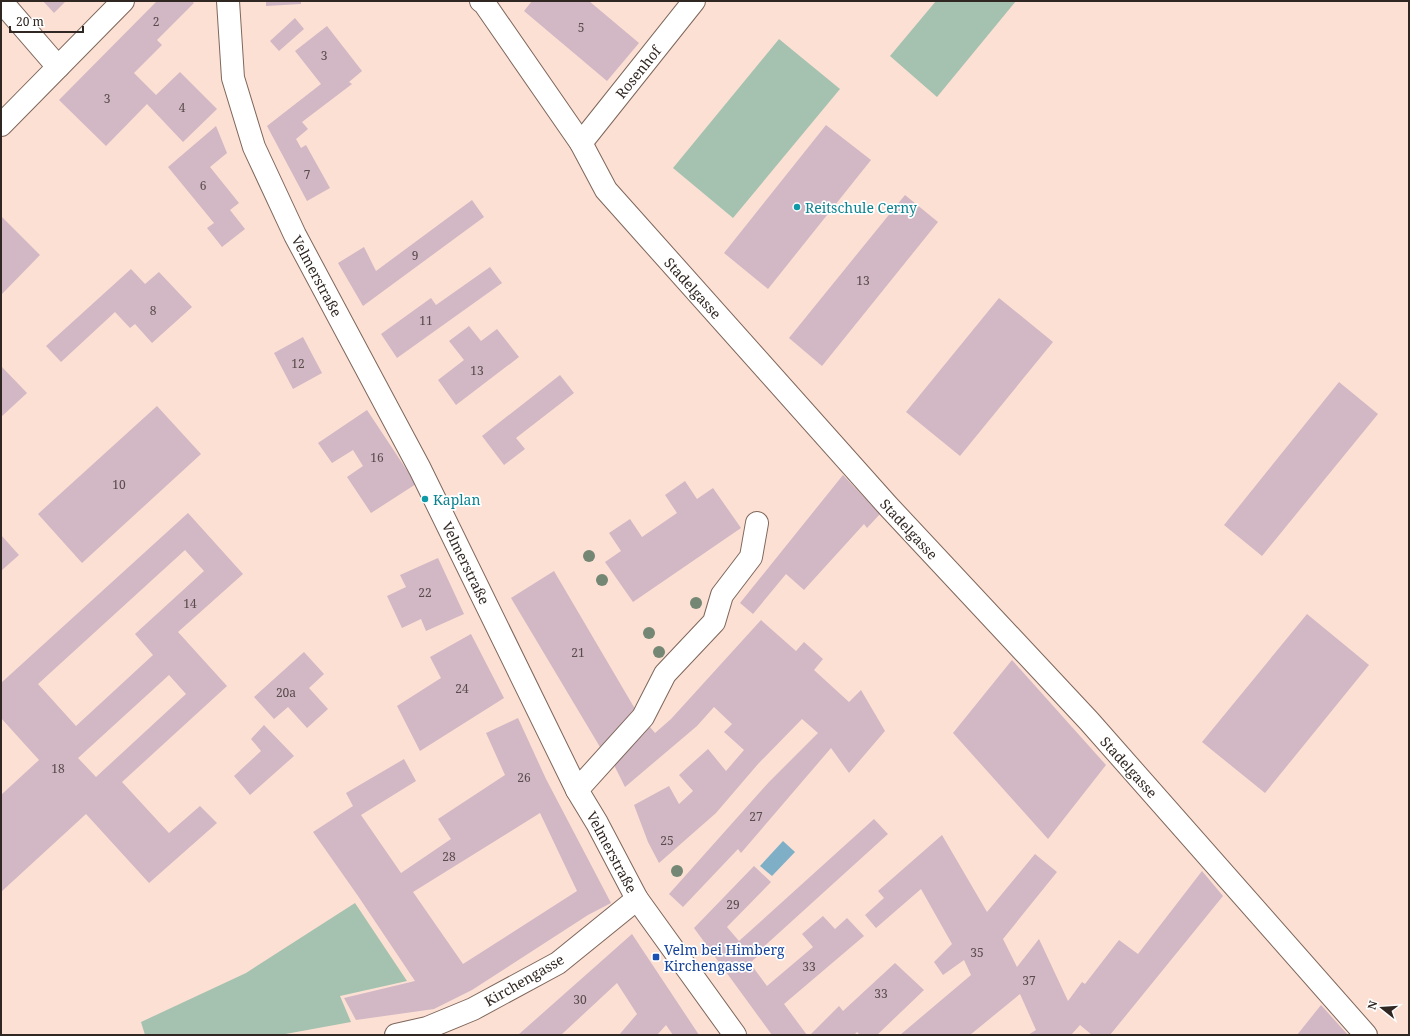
<svg xmlns="http://www.w3.org/2000/svg" width="1410" height="1036" font-family="'Noto Serif',serif">
<style>
.green{fill:#a4c2af}
.water{fill:#7eafc6}
.building{fill:#d2b7c5;fill-rule:evenodd}
.lines{fill:none;stroke-linecap:round;stroke-linejoin:round}
.minor-casing{stroke:#7e665b;stroke-width:24}
.minor{stroke:#fff;stroke-width:22}
.tree{fill:#738774}
.culture-dot{fill:#0f9aa8;stroke:#fff;stroke-width:1.5}
.transit-dot{fill:#1a4fb4;stroke:#fff;stroke-width:1.5}
.labels{text-anchor:middle;dominant-baseline:central;stroke-width:3.5;stroke-linejoin:round;paint-order:stroke}
.number-label{font-size:12px;fill:#594b4b}
.street-label{font-size:14px;fill:#312722;stroke:#fff}
.culture-label{font-size:14px;fill:#0d838f;stroke:#fff;text-anchor:start}
.transit-label{font-size:14px;fill:#164399;stroke:#fff;text-anchor:start}
</style>
<rect width="100%" height="100%" fill="#fce0d4"/>
<!-- green -->
<g class="green">
<path d="M936,1h80l-79,96 -47,-41z"/>
<path d="M779,39l61,50 -107,129 -60,-50z"/>
<path d="M355,903l52,78 -67,15 11,26 -71,13h-135l-4,-13 105,-49z"/>
</g>
<!-- water -->
<path class="water" d="M783,841l12,11 -23,24 -12,-10z"/>
<!-- building -->
<g class="building">
<path d="M43,1h23l-12,12z"/>
<path d="M157,1h35l2,2 -37,37 5,5 -28,28 22,22 24,-23 37,37 -34,33 -36,-38 -41,42 -47,-46z"/>
<path d="M266,1h35v3l-35,2z"/>
<path d="M532,1h57l50,42 -32,38 -83,-70z"/>
<path d="M295,18l9,11 -25,22 -9,-10z"/>
<path d="M327,26l35,45 -13,11 3,2 -50,38 6,7 -12,10 5,9 5,-3 24,43 -23,13 -40,-75 54,-42 -26,-33z"/>
<path d="M826,125l45,35 -103,129 -44,-36z"/>
<path d="M216,126l11,27 -17,14 29,36 -9,7 15,19 -23,18 -15,-19 7,-5 -46,-56z"/>
<path d="M905,195l33,27 -116,144 -33,-28z"/>
<path d="M472,200l12,17 -121,89 -25,-43 26,-16 12,24z"/>
<path d="M1,216l39,39 -39,40z"/>
<path d="M490,267l12,16 -105,75 -16,-24 50,-36 5,7z"/>
<path d="M131,269l14,15 14,-12 33,35 -40,36 -17,-19 -5,4 -15,-16 -54,50 -15,-16z"/>
<path d="M999,298l54,44 -93,114 -54,-44z"/>
<path d="M469,326l12,15 16,-12 22,28 -63,48 -18,-25 26,-20 -15,-19z"/>
<path d="M303,337l19,36 -29,16 -19,-36z"/>
<path d="M1,366l26,27 -26,24z"/>
<path d="M560,375l14,18 -58,45 9,11 -21,16 -22,-29z"/>
<path d="M1339,382l39,32 -116,142 -38,-31z"/>
<path d="M157,406l44,48 -119,109 -44,-49z"/>
<path d="M367,410l49,74 -45,29 -24,-36 16,-11 -10,-16 -21,13 -14,-20z"/>
<path d="M843,475l37,39 -13,14 -3,-4 -60,66 -18,-16 -33,40 -13,-11z"/>
<path d="M685,481l12,18 16,-11 28,40 -108,74 -28,-40 16,-11 -12,-18 21,-14 12,18 35,-24 -12,-18z"/>
<path d="M188,513l55,61 -65,58 49,54 -105,96 47,51 31,-27 17,17 -68,60 -63,-69 -85,78v-97l38,-35 -38,-42v-35zM185,550l19,21 -69,63 18,21 -77,71 -38,-42zM169,675l17,19 -90,83 -18,-19z"/>
<path d="M1,535l18,20 -18,16z"/>
<path d="M438,558l26,56 -38,17 -5,-12 -19,9 -15,-32 19,-9 -6,-12z"/>
<path d="M554,571l84,143 -38,33 -89,-149z"/>
<path d="M1307,614l62,51 -104,128 -63,-51z"/>
<path d="M761,620l35,31 8,-9 19,17 -9,11 35,32 12,-12 24,41 -36,42 -18,-25 -90,105 -3,-4 -55,58 -14,-13 100,-112 49,-49 -16,-14 -44,45 -42,49 -57,50 -11,-21 -14,-37 35,-19 10,18 14,-13 -14,-16 29,-26 18,22 18,-21 -20,-18 8,-8 -18,-17 -17,19 -72,61 -13,-26 38,-34 5,6 16,-14z"/>
<path d="M471,634l33,64 -84,53 -23,-45 44,-28 -11,-21z"/>
<path d="M304,652l20,22 -15,14 19,21 -21,19 -19,-21 -14,12 -20,-22z"/>
<path d="M1012,660l94,105 -58,74 -95,-106z"/>
<path d="M518,718l28,61 65,124 -23,12 -116,75 -38,19 -78,11 -12,-22 71,-17 -57,-85 -45,-64 40,-26 -7,-13 58,-34 12,22 -55,34 40,58 50,-34 -13,-20 67,-44 -19,-42zM540,813l37,78 -114,73 -50,-72z"/>
<path d="M264,725l30,31 -44,39 -16,-19 27,-25 -10,-12z"/>
<path d="M874,819l14,15 -128,116 1,3 -11,10 17,23 46,-39 -11,-13 21,-18 12,13 12,-11 17,18 -80,68 23,31h-35l-78,-107 60,-62 17,16 -44,45 12,14z"/>
<path d="M942,835l45,77 48,-58 22,18 -54,67 14,28 22,-28 29,62 14,-19 3,2 34,-44 19,14 64,-83 21,25 -113,139h-18l-12,-10 -9,10h-43l8,-5 -16,-36 -50,41h-70l71,-60 -7,-15 -21,15 -9,-13 18,-18 -31,-55 -45,39 -11,-13 19,-17 -6,-7z"/>
<path d="M632,934l67,101h-26l-7,-10 -9,10h-38l18,-21 -20,-31 -56,52h-43z"/>
<path d="M895,963l29,27 -47,45h-17l-3,-3 -3,3h-44l29,-29 4,5z"/>
<path d="M1321,1005l27,30h-51z"/>
</g>
<g class="lines">
<defs>
<g id="minor">
<path d="M1,1l57,66"/>
<path d="M228,1l5,77 21,69 41,88 125,234 157,321 20,33 40,76 98,136"/>
<path d="M481,1l3,2 97,140 25,47 282,316 201,215 277,314"/>
<path d="M1,125l122,-124"/>
<path d="M581,143l113,-142"/>
<path d="M577,790l66,-73 22,-43 49,-52 8,-27 29,-38 6,-34"/>
<path d="M396,1035l31,-7 46,-19 85,-46 79,-64"/>
</g>
</defs>
<!-- minor casing -->
<use href="#minor" class="minor-casing"/>
<!-- minor -->
<use href="#minor" class="minor"/>
</g>
<!-- trees -->
<g class="tree">
<circle cx="589" cy="556" r="6"/>
<circle cx="602" cy="580" r="6"/>
<circle cx="696" cy="603" r="6"/>
<circle cx="649" cy="633" r="6"/>
<circle cx="659" cy="652" r="6"/>
<circle cx="677" cy="871" r="6"/>
</g>
<!-- markers -->
<g class="culture-dot">
<circle cx="797" cy="207" r="4"/>
<circle cx="425" cy="499" r="4"/>
</g>
<rect class="transit-dot" x="652" y="953" width="8" height="8" rx="2"/>
<g class="labels">
<!-- number labels -->
<g class="number-label">
<text x="156" y="21">2</text>
<text x="581" y="27">5</text>
<text x="324" y="55">3</text>
<text x="107" y="98">3</text>
<text x="182" y="107">4</text>
<text x="307" y="174">7</text>
<text x="203" y="185">6</text>
<text x="415" y="255">9</text>
<text x="863" y="280">13</text>
<text x="153" y="310">8</text>
<text x="426" y="320">11</text>
<text x="298" y="363">12</text>
<text x="477" y="370">13</text>
<text x="377" y="457">16</text>
<text x="119" y="484">10</text>
<text x="425" y="592">22</text>
<text x="190" y="603">14</text>
<text x="578" y="652">21</text>
<text x="462" y="688">24</text>
<text x="286" y="692">20a</text>
<text x="58" y="768">18</text>
<text x="524" y="777">26</text>
<text x="756" y="816">27</text>
<text x="667" y="840">25</text>
<text x="449" y="856">28</text>
<text x="733" y="904">29</text>
<text x="977" y="952">35</text>
<text x="809" y="966">33</text>
<text x="1029" y="980">37</text>
<text x="881" y="993">33</text>
<text x="580" y="999">30</text>
</g>
<!-- street labels -->
<g class="street-label">
<text transform="translate(638 72) rotate(-51)">Rosenhof</text>
<text transform="translate(317 276) rotate(62)">Velmerstraße</text>
<text transform="translate(693 288) rotate(48)">Stadelgasse</text>
<text transform="translate(909 529) rotate(47)">Stadelgasse</text>
<text transform="translate(466 563) rotate(64)">Velmerstraße</text>
<text transform="translate(1129 767) rotate(48)">Stadelgasse</text>
<text transform="translate(612 852) rotate(62)">Velmerstraße</text>
<text transform="translate(524 980) rotate(-30)">Kirchengasse</text>
</g>
<!-- culture labels -->
<g class="culture-label">
<text x="805" y="207">Reitschule Cerny</text>
<text x="433" y="499">Kaplan</text>
</g>
<!-- transit labels -->
<g class="transit-label">
<text x="664" y="949">Velm bei Himberg<tspan x="664" dy="16">Kirchengasse</tspan></text>
</g>
</g>
<!-- border -->
<rect width="1410" height="1036" fill="none" stroke="#312722" stroke-width="4"/>
<!-- north arrow -->
<g transform="translate(1382 1008) rotate(287)" stroke="#ffffff" stroke-width="3" paint-order="stroke">
<path d="M0-3L7 15L0 10L-7 15Z" fill="#312722"/>
<text y="-6" font-size="11" font-weight="bold" text-anchor="middle" fill="#312722">N</text>
</g>
<!-- scale -->
<path d="M10 26v6h73v-6" fill="none" stroke="#312722" stroke-width="2"/>
<text x="16" y="26" font-size="12" fill="#312722" stroke="#ffffff" stroke-width="3" paint-order="stroke">20 m</text>
</svg>
